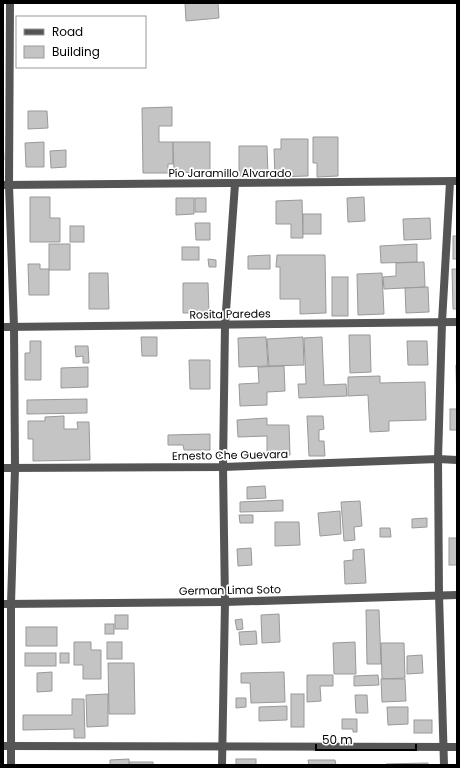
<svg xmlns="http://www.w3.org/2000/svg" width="460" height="768" font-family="Poppins,sans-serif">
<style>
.building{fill:#c4c4c4;stroke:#999}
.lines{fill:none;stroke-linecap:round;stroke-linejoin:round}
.street{stroke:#555;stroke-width:8}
.labels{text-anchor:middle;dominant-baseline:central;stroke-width:3.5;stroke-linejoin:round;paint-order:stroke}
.street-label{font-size:11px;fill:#000;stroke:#fff}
</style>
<rect width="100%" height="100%" fill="#fff"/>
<!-- building -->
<g class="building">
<path d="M185,3h33l1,15 -33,3z"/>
<path d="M172,107v19h-13v16h14v22h-5v9h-25l-1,-65z"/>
<path d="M28,111h19l1,17 -20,1z"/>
<path d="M3,137l1,23h-1z"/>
<path d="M313,137h25v39l-21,1v-14h-4z"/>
<path d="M281,139h27v37l-33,1 -1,-28h7z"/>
<path d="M44,142v25h-18l-1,-24z"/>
<path d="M173,142h37v30l-36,1z"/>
<path d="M239,146h28l1,29 -29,1z"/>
<path d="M66,150v17l-15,1 -1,-17z"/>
<path d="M30,197h20v21h10v24h-30z"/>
<path d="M364,197l1,24 -17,1 -1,-24z"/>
<path d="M176,198h18v16l-18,1z"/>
<rect x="195" y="198" width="11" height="14"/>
<path d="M302,200l1,38h-12v-14h-15v-23z"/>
<rect x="303" y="214" width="18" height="20"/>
<path d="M430,218l1,21 -27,1 -1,-21z"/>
<path d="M195,223h15v17h-14z"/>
<rect x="70" y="226" width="14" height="16"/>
<rect x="453" y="236" width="4" height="23"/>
<rect x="49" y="244" width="21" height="26"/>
<path d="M417,244v18l-36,1 -1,-17z"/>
<rect x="182" y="247" width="17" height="13"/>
<path d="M270,255v14h-22v-13z"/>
<path d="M277,255h48l1,58 -26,1v-15h-20v-32h-4z"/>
<path d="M208,259l8,1v7h-7z"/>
<path d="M424,262l1,25 -41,2 -1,-12 13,-1v-13z"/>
<path d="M28,264h12v5h9v26h-20z"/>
<path d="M452,269h5v40h-4z"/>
<path d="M89,273h19l1,36h-20z"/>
<path d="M382,273l2,41 -26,1 -1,-41z"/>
<rect x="332" y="277" width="16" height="39"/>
<path d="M183,283h25l1,30h-26z"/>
<path d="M428,287l1,25 -23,1 -1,-25z"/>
<path d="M349,335h21l1,37 -21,1z"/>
<path d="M141,337h16v19h-15z"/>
<path d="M266,337l2,29 -29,1 -1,-29z"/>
<path d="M303,337l1,28 -35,1 -2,-27z"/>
<path d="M322,337l2,48 22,-1 1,12 -48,2 -1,-14h8l-2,-46z"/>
<path d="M30,341h11v39h-16v-27h5z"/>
<path d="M407,341h20l1,24h-20z"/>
<path d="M75,346h13l1,17h-6v-7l-7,1z"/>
<path d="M189,360h21v29h-20z"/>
<path d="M456,365h1v43z"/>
<path d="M284,366l1,25 -18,1v13l-27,1 -1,-22 20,-1 -1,-16z"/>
<path d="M88,367v20l-27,1v-20z"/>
<path d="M380,376v7l45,-1 1,38 -37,1v10l-19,1 -2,-37 -20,1v-19z"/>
<path d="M87,399v14l-60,1v-14z"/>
<rect x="450" y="409" width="7" height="21"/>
<path d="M64,416v13h14l-1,-7h12l1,38 -57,1v-22h-5v-18h17v-4z"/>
<path d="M307,416h16l1,13 -5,1v11h5l1,15h-16z"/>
<path d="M267,418v7h22l1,30 -23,1v-20l-29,1 -1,-17z"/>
<path d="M210,434v16h-26l-1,-5h-15v-10z"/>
<path d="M265,486l1,12 -19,1v-12z"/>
<path d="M283,500v11l-43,1v-10z"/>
<path d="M360,501l2,25 -8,1 1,13 -11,1 -3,-39z"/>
<path d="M340,511l1,23 -21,2 -2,-23z"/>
<path d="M239,515h14v8h-13z"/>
<path d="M427,518v9l-15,1v-9z"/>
<path d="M275,522h24l1,23 -25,1z"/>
<path d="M380,528h10l1,9h-11z"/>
<rect x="449" y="538" width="8" height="27"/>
<path d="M251,548l1,17 -14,1 -1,-17z"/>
<path d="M364,549l2,34 -21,1 -1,-23 9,-1v-10z"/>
<path d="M366,610h13l2,54h-14z"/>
<path d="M279,614l1,28 -18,1 -1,-28z"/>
<rect x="115" y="615" width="13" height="14"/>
<path d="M242,619l1,10 -6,1 -2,-10z"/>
<rect x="105" y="624" width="9" height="10"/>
<rect x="26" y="627" width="31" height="19"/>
<path d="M256,631l1,13 -17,1 -1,-13z"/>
<path d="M74,642h17v8h10v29h-18v-14h-9z"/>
<rect x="107" y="642" width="15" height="17"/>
<path d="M355,642l1,32h-22l-1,-31z"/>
<path d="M381,643h23l1,35 -23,1z"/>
<rect x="25" y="653" width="31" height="13"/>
<rect x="60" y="653" width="9" height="10"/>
<path d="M422,655l1,18 -16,1v-18z"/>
<path d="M108,663h26l1,51h-26z"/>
<path d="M52,672v19l-15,1v-19z"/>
<path d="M284,672l1,30 -34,1 -1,-20h-9v-10z"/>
<path d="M307,675h26v11h-13l1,15 -14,1z"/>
<path d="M378,675l1,10 -25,1v-10z"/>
<path d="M381,679h24l1,22 -24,1z"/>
<path d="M108,694v32l-21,1 -1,-32z"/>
<rect x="291" y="694" width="13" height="33"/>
<path d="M355,695h12l1,18h-12z"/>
<path d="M236,698h10v9l-10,1z"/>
<path d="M72,699h12l1,39h-11v-9l-51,1v-15h49z"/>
<path d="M287,706v14l-28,1v-14z"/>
<path d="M387,707h21v17l-20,1z"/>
<path d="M342,719h15v13h-4v-3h-11z"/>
<rect x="414" y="720" width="18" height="13"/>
<path d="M129,759v6h-19v-5z"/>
<rect x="236" y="759" width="20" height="6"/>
<path d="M308,760h27l1,5h-27z"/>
<path d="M129,762h24v3h-23z"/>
<path d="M428,763v2h-42v-1z"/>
</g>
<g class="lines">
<!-- street -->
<g class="street">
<path d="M10,3l-1,182 5,142 1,141 -4,136v161"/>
<path d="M3,185l454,-4"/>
<path d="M3,327l454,-5"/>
<path d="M3,468l220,-1 215,-8 19,1"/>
<path d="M3,604l222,-2 232,-7"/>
<path d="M3,746l454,1"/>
<path d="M222,765l3,-163 -2,-135 2,-142 10,-141"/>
<path d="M444,765l-5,-171 -1,-135 4,-137 8,-140"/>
</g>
</g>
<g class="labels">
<!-- street labels -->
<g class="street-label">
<text x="230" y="173">Pío Jaramillo Alvarado</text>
<text transform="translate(230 314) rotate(-1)">Rosita Paredes</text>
<text transform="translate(230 455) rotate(-1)">Ernesto Che Guevara</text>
<text transform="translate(230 590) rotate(-1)">German Lima Soto</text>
</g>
</g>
<!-- border -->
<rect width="460" height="768" fill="none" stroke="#000000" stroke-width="8"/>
<!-- legend -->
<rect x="16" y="16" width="130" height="52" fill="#ffffff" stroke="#999999"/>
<rect x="24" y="29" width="20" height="6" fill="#555555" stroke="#999999"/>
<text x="52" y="36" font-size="12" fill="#000000">Road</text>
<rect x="24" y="46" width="20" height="12" fill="#c4c4c4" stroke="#999999"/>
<text x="52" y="56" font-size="12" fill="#000000">Building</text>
<!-- scale -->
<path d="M316 744v6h100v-6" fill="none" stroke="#000000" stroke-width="2"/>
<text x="322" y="744" font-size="12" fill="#000000" stroke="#ffffff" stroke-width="3" paint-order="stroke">50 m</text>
</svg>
